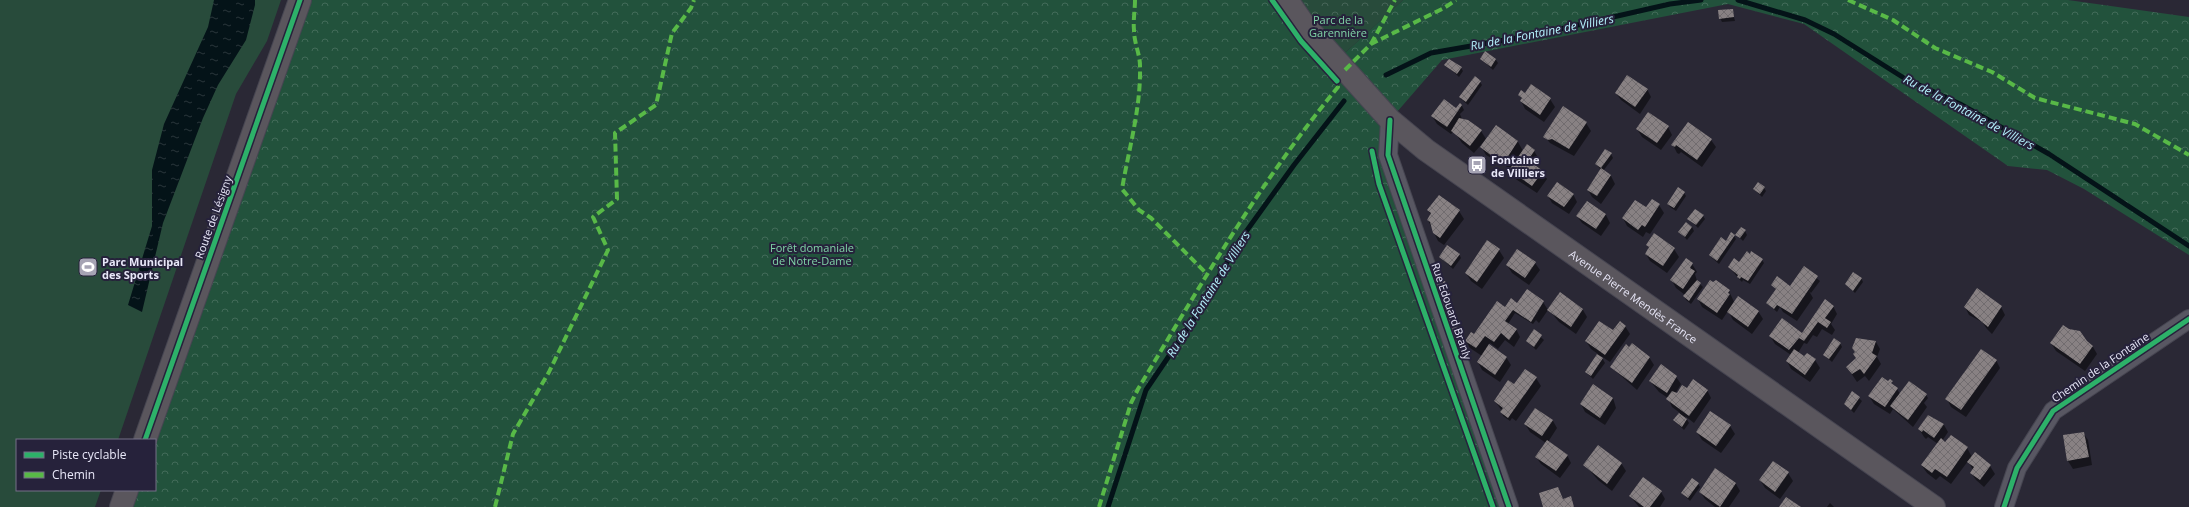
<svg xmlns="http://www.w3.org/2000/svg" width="2189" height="507" font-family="'Open Sans',sans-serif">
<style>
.forest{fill:url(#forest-crowns)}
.park{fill:url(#park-crowns)}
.pitch{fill:#284b3b}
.water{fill:url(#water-ripples)}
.shadow{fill:#0007;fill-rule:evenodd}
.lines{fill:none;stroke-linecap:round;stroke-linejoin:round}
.stream{stroke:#041318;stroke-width:5}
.building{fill:url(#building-cross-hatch)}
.street-casing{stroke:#464551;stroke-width:20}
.secondary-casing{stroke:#464551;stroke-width:24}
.street{stroke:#585762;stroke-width:18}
.secondary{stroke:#5a565d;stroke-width:22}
.quiet{stroke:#58b947;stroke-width:4;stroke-dasharray:8 4;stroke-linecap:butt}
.cycleway-casing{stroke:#26223b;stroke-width:8}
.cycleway{stroke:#2db169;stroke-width:5}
.labels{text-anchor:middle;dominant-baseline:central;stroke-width:4;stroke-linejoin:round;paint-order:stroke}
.park-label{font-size:11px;fill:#80d4a7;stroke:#26223b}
.poi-label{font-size:11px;font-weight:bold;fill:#e8e7f8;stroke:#26223b;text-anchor:start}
.street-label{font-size:11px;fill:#e8e7f8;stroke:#26223b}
.water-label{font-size:12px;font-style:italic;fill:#b3f0fb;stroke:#26223b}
</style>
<defs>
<pattern id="forest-crowns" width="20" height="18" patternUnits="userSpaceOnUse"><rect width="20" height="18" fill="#22523c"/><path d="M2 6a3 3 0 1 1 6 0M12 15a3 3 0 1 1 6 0" fill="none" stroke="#426b59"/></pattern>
<pattern id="park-crowns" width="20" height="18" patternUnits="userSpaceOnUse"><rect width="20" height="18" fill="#284b3b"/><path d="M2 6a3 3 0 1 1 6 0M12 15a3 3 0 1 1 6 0" fill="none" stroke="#476558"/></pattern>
<pattern id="water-ripples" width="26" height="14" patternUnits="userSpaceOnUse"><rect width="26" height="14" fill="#041318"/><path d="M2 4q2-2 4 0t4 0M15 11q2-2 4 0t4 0" fill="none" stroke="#29353a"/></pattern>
<pattern id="building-cross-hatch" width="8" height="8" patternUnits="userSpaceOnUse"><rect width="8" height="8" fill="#888183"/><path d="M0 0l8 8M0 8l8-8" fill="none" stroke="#716c6f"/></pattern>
</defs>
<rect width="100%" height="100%" fill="#2a2835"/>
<!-- forest -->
<path class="forest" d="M301,0h986l49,61 67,-61h665l121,17v238l-105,-66 -37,-19 -39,-4 -204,-142 -76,-20 -286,56 -52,60 -5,34 119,353h-1383l6,-17h28v-50z"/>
<!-- park -->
<path class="park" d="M1287,0h116l-67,61z"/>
<!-- pitch -->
<path class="pitch" d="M0,0h281l-14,41 -31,53 -118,346h-101v50h84l-6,17h-95z"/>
<!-- water -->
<path class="water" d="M214,0h41v5l-9,35 -28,45 -15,33 -40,105 -21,89 -14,-7 24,-79v-56l12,-46 44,-97z"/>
<!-- shadow -->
<g class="shadow">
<path d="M1732,10l3,11 -13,1 -2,-4z"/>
<path d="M1481,59l15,1 2,3 -5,7z"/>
<path d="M1446,65l15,3 2,3 -4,6z"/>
<path d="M1480,82l2,3 -14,20 -8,-7z"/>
<path d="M1531,86l19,13 5,8 -11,15 -19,-13 -4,-8 1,-2 -3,-4 6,-1z"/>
<path d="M1647,89l4,8 -11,17 -19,-14 -5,-7z"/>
<path d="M1444,100l16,12 -3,-4 3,-3 2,1 2,4 -4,4 2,5 19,12 5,8 -12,14 -12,-10 -8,-12 -3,3 -14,-10 -5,-8z"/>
<path d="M1586,123l5,8 -17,25 -24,-13 -5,-6z"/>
<path d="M1496,127l22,15 5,9 4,-6 7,6 5,8 -5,7 8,5 5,8 -10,14 -23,-15 -3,-9 -25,-14 -4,-7zM1497,154l13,9 -2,1 -11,-7z"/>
<path d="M1668,127l4,8 -11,15 -19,-13 -5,-8z"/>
<path d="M1711,140l5,7 -14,20 -21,-15 -2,2 -2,-1 -4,-8z"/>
<path d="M1611,154l2,4 -10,13 8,5 4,8 -14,20 -9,-7 -4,-7 13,-20 -5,-6z"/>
<path d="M1467,164l8,5 2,4 -11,-8z"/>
<path d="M1764,188l2,3 -4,6 -8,-8z"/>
<path d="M1684,193l2,3 -10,15 -6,-4 -2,-3z"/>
<path d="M1573,194l4,8 -8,12 -17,-11 -4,-7z"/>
<path d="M1652,200l7,5 5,8 -14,21 -4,-2 -3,5 -16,-11 -4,-8 24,-9z"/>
<path d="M1587,202l19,13 4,8 -9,13 -19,-13 -5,-7z"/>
<path d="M1428,210l31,1 5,8 -20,26 -6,-4 -4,-8 -6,-13 3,-5z"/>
<path d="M1703,216l2,3 -7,9 -9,-9z"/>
<path d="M1692,227l2,4 -7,9 -7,-8z"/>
<path d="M1745,231l2,4 -4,6 -6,-6z"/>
<path d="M1734,236l2,3 -17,25 -7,-6 -2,-3z"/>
<path d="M1488,242l11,8 5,8 -22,31 -11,-8 -5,-8z"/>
<path d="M1647,245l27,4 5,8 -12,16 -17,-12 -4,-7 3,-6z"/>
<path d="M1459,254l2,4 -8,11 -13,-12z"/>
<path d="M1686,260l6,4 5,8 -2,2 2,7 6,6 -12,17 -5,-4 -2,-4 1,-1 -9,-7 -4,-7z"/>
<path d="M1762,260l2,3 -14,21 -7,-4 -1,2 -2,-2 -11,-13z"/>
<path d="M1535,263l5,7 -11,15 -17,-12 -5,-8z"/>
<path d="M1804,268l16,13 -9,12 -2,-2 4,7 -16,23 -14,-9 -3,-5 -3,5 -9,-8 9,-14 -5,-5 18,3z"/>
<path d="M1861,278l2,4 -8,11 -9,-9z"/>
<path d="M1447,285l4,14 -4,1 -2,-3z"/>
<path d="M1729,291l6,13 23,7 5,8 -11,15 -19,-14 -5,-9 -6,9 -20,-13 -4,-8z"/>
<path d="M1560,294l23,16 4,7 -11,17 -17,-12 -10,-12z"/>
<path d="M1543,302l5,8 -9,13 -3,-3 -3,4 -18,-11 -7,11 8,5 4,8 -6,10 -9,-7 -7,9 -8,-6 -2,2 18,12 5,8 -11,17 -18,-12 -4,-8 4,-6 -12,-8 -4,-7 9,-5 30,-28z"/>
<path d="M1833,306l4,8 -6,10 4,6 -3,5 -10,-6 -5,8 -4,-2 -6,9 -3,-1 -6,10 6,4 3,-3 8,6 5,8 -10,14 -19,-13 -4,-8 4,-6 -16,-11 -5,-8 32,-1z"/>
<path d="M1965,307h36l4,8 -13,19 -5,-5 -5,-7 -13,-7z"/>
<path d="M1625,326l5,8 -20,28 -9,-6 4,7 -12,16 -7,-7 12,-18 -7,-5 -5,-8z"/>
<path d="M1534,331l10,9 -8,10 -9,-9z"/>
<path d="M1876,342l4,7 -3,8 4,7 -12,17 -4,-5 -8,6 -10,-15z"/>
<path d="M1840,343l2,4 -10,15 -8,-7z"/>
<path d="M2051,343h36l6,4 4,7 -12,17 -29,-20z"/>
<path d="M1649,357l5,8 -17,25 -26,-23z"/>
<path d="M1996,360l4,8 -34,49 -15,-10 -4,-8z"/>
<path d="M1526,370l10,8 5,8 -25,35 -4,-3 -2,3 -7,-5 -1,-5 -7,-10 20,-16z"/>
<path d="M1676,377l5,7 -6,10 12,-4h20l4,8 -17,25 -9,-7 4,7 -5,7 -10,-10 6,-7 -8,-6 -4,-9 -9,-6 -9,-11z"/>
<path d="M1897,389l3,5 26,1 2,3 -4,5 3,4 -14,20 -20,-18 -3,5 -16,-10 -5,-8z"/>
<path d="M1853,393l9,8 -8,12 -9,-9z"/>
<path d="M1613,398l3,10 -11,17 -20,-13 -4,-8z"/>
<path d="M1536,409l17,12 4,7 -9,14 19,13 4,8 -11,15 -19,-14 -5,-7 10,-14 -16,-11 -5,-8z"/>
<path d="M1929,416l15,9 4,7 -6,9 25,7 5,9 3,-4 15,13 5,8 -11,13 -8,-7 -5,-7 2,-3 -5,-9 -17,23 -11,-8 -4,4 -9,-7 -5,-7 16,-22 -10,-7 -2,2 -2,-2 -5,-8z"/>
<path d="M1730,426l5,8 -14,19 -19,-13 -5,-8z"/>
<path d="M2083,433l5,7 4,25 -19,4 -5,-8 -4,-25z"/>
<path d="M1621,463l5,8 -14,20 -14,-11 -13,-15z"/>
<path d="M1716,470l20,14 4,7 -11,16h-14l-10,-8 -5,-7z"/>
<path d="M1788,473l5,8 -13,18 -15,-11 -5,-8z"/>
<path d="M1698,484l2,3 -10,14 -7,-7z"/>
<path d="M1661,492l4,7 -5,8h-21l-9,-11z"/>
<path d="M1830,503l4,4h-7z"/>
</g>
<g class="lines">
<!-- stream -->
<g class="stream">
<path d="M1738,0l67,20 29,14 70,44 56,26 89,50 140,92"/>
<path d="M1386,75l45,-22 103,-18 136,-31 31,-4"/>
<path d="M1108,507l38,-117 50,-74 44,-76 54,-75 50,-64"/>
</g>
</g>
<!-- building -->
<g class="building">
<path d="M1733,9l1,8 -15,2 -1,-9z"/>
<path d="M1485,51l11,8 -5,8 -11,-8z"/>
<path d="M1449,59l13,8 -5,7 -13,-9z"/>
<path d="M1627,75l21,14 -13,18 -20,-14z"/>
<path d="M1475,76l6,5 -15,21 -7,-5z"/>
<path d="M1531,84l20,14 -11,17 -20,-14 2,-3 -4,-3 3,-5 4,3z"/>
<path d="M1444,99l12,9 4,-5 2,2 -15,22 -16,-11z"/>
<path d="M1563,106l24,16 -18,27 -17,-10 -4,1 -5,-3z"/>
<path d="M1648,112l21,14 -12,17 -21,-14z"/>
<path d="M1459,118l9,2 14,10 -12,16 -19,-15z"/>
<path d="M1688,122l24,17 -15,21 -21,-15 -1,2 -4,-2z"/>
<path d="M1496,125l22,16 -13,20 -7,-5 -2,3 -16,-12z"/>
<path d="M1527,144l8,6 -7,10 15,11 -11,15 -23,-16z"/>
<path d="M1605,149l7,4 -11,15 -6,-4z"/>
<path d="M1601,168l10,7 -14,21 -10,-6z"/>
<path d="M1557,182l17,12 -10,13 -17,-11z"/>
<path d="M1758,182l7,5 -5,7 -7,-5z"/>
<path d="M1678,187l7,5 -11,16 -7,-4z"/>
<path d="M1439,195l21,15 -20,28 -7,-5 -3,-11 -3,-2 4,-7 -4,-3z"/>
<path d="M1652,199l8,5 -15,23 -3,-2 -4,5 -16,-12 13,-18 11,7z"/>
<path d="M1587,201l19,13 -10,15 -20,-13z"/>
<path d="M1695,209l9,6 -8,10 -9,-6z"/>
<path d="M1686,222l6,5 -7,10 -7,-5z"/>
<path d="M1741,227l5,3 -6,8 -5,-3z"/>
<path d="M1731,232l4,3 -18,26 -8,-6 12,-18 5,4z"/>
<path d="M1654,233l21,15 -12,18 -18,-12 4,-7 -3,-2z"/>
<path d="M1487,240l13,9 -23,33 -12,-9z"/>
<path d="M1447,245l13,9 -9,12 -12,-9z"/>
<path d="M1517,249l19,13 -11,16 -19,-13z"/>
<path d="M1747,251l3,3 1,-3 12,8 -15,22 -7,-4 -1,2 -3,-2 1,-2 -10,-8 6,-9 5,4z"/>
<path d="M1686,258l7,5 -3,5 5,3 -12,18 -13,-9z"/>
<path d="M1804,266l14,10 -26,38 -15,-9 -3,4 -8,-6 10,-14 -5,-4 6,-9 13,10z"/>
<path d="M1853,272l9,6 -9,13 -8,-7z"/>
<path d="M1697,280l4,3 -12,18 -6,-5z"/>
<path d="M1710,280l3,2 3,-2 14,10 -2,3 2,1 -13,19 -20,-14z"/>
<path d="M1445,281l5,14 -6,2 -5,-14z"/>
<path d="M1977,288l25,18 -14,21 -24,-20z"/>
<path d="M1527,289l17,12 -13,21 -18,-12 -8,11 12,8 -8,11 -8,-7 -7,9 -9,-6 -9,12 -11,-7 6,-9 3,2 23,-33 8,6 6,-9 6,5z"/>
<path d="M1560,292l23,17 -12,18 -24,-17z"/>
<path d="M1738,296l21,15 -11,16 -21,-15z"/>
<path d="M1825,299l9,7 -9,12 6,4 -4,6 -9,-6 -14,19 -5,-3 -10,12 -20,-14 13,-18 20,15z"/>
<path d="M1599,321l14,9 7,-9 6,5 -21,29 -20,-14z"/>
<path d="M2063,325l6,4 11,2 7,10 6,5 -13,18 -30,-21z"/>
<path d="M1534,329l8,6 -8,12 -8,-6z"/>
<path d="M1834,338l7,5 -12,16 -6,-4z"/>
<path d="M1856,338l20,3 -4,12 5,3 -13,18 -4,-5 -8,5 -6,-7 10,-9 -3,-4 2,-2 -3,-4z"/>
<path d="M1632,343l18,14 -18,26 -22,-16 16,-23 3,3z"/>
<path d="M1489,344l18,13 -12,18 -18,-13z"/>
<path d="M1794,349l10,7 3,-3 9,6 -11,16 -19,-14z"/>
<path d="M1981,349l16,11 -36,50 -16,-11z"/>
<path d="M1597,354l6,4 -12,18 -6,-4z"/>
<path d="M1661,364l16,12 -10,17 -18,-12z"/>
<path d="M1525,369l12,8 -29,41 -8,-6 3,-4 -9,-7 14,-21 6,4z"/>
<path d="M1882,377l6,4 2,-2 3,2 -2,2 7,5 -13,19 -17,-11z"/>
<path d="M1693,379l15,11 -19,26 -23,-17 6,-8 5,2 5,-8 5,3z"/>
<path d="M1909,381l18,13 -19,26 -18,-14z"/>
<path d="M1593,384l20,14 -13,20 -20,-14z"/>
<path d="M1852,391l8,6 -9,13 -7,-6z"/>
<path d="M1535,408l18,12 -11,16 -18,-12z"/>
<path d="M1710,411l21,14 -15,21 -20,-14z"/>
<path d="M1679,413l8,6 -5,8 -9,-7z"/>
<path d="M1928,415l16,9 -10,14 -11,-8 -1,2 -4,-3z"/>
<path d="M2084,432l5,25 -22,4 -4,-26z"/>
<path d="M1951,435l17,12 -21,30 -12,-8 -3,4 -11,-8 20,-27 4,4z"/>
<path d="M1547,440l21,15 -12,16 -21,-14z"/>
<path d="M1598,445l24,18 -15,21 -24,-19z"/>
<path d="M1975,452l16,13 -11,15 -10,-7 4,-6 -7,-5z"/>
<path d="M1773,461l16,11 -14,20 -16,-12z"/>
<path d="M1715,468l21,15 -16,24 -21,-15z"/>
<path d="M1643,477l19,14 -12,16h-6l-15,-11z"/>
<path d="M1692,478l7,5 -11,15 -7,-5z"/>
<path d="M1558,487l5,12 8,-3 3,11h-31l-4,-14z"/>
<path d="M1786,497l15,10h-22z"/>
</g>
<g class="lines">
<defs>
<g id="street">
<path d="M1390,120l-2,35 121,352"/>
<path d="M2004,507l13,-39 36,-57 136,-92"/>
</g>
<g id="secondary">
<path id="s1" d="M1287,0l16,23 87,97 36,30 508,357"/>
<path d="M145,440l155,-440"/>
<path d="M121,507l6,-17"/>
</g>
</defs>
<!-- street casing -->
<use href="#street" class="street-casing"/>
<!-- secondary casing -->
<use href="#secondary" class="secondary-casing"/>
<!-- street -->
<use href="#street" class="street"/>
<!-- secondary -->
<use href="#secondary" class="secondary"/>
<!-- quiet -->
<g class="quiet">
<path d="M1135,0c0,10 -2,21 -1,30 0,13 6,24 6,36 1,42 -11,82 -18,123l17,21 12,8 56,56"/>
<path d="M1848,0l45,20 42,28 57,24 43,26 100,26 54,31"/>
<path d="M1371,44l24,-44"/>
<path d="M1345,70l26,-26 73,-36 12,-8"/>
<path d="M495,507l18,-73 36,-62 59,-122 -15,-33 24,-18 -2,-66 41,-28 16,-72 19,-25 3,-8"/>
<path d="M1099,507l32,-104 7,-14c62,-103 123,-209 200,-302l-1,-6"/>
</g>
<defs>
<g id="cycleway">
<path d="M1272,0l29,41 36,40"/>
<path d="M1390,120l-2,35 121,352"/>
<path d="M1372,151l7,33 114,323"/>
<path d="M145,440l155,-440"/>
<path d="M2004,507l13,-39 36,-57 136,-92"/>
</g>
</defs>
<!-- cycleway casing -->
<use href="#cycleway" class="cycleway-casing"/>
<!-- cycleway -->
<use href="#cycleway" class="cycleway"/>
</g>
<!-- icons -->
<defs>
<symbol id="bus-square" viewBox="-11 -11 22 22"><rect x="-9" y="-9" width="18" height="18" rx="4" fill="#a6a4b4" stroke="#26223b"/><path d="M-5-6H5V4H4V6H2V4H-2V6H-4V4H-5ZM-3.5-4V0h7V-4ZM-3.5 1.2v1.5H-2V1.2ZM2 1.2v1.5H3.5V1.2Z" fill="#fff"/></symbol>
<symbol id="stadium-square" viewBox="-11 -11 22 22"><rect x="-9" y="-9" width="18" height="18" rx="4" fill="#a6a4b4" stroke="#26223b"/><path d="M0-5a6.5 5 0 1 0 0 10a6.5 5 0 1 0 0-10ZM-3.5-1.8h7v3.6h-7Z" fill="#fff"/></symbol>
</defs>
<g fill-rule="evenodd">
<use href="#bus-square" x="1466" y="154" width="22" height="22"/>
<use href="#stadium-square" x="77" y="256" width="22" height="22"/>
</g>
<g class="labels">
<!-- park labels -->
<g class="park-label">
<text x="1338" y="19">Parc de la<tspan x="1338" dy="13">Garennière</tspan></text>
<text x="812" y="247">Forêt domaniale<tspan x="812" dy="13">de Notre-Dame</tspan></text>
</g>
<!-- poi labels -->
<g class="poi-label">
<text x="1491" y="159">Fontaine<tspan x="1491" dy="13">de Villiers</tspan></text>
<text x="102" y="261">Parc Municipal<tspan x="102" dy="13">des Sports</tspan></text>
</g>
<!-- street labels -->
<g class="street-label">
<text transform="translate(213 217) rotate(-70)">Route de Lésigny</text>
<text stroke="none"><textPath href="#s1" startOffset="459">Avenue Pierre Mendès France</textPath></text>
<text transform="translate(1452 311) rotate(71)">Rue Edouard Branly</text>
<text transform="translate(2100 367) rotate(-34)">Chemin de la Fontaine</text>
</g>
<!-- water labels -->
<g class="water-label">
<text transform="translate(1542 32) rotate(-11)">Ru de la Fontaine de Villiers</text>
<text transform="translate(1969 112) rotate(28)">Ru de la Fontaine de Villiers</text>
<text transform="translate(1208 294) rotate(-58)">Ru de la Fontaine de Villiers</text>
</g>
</g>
<!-- legend -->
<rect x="16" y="439" width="140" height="52" fill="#26223b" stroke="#747187"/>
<rect x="24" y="452" width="20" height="6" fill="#2db169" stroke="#747187"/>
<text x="52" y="459" font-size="12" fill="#e8e7f8">Piste cyclable</text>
<rect x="24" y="472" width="20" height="6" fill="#58b947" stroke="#747187"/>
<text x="52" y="479" font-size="12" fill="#e8e7f8">Chemin</text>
</svg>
